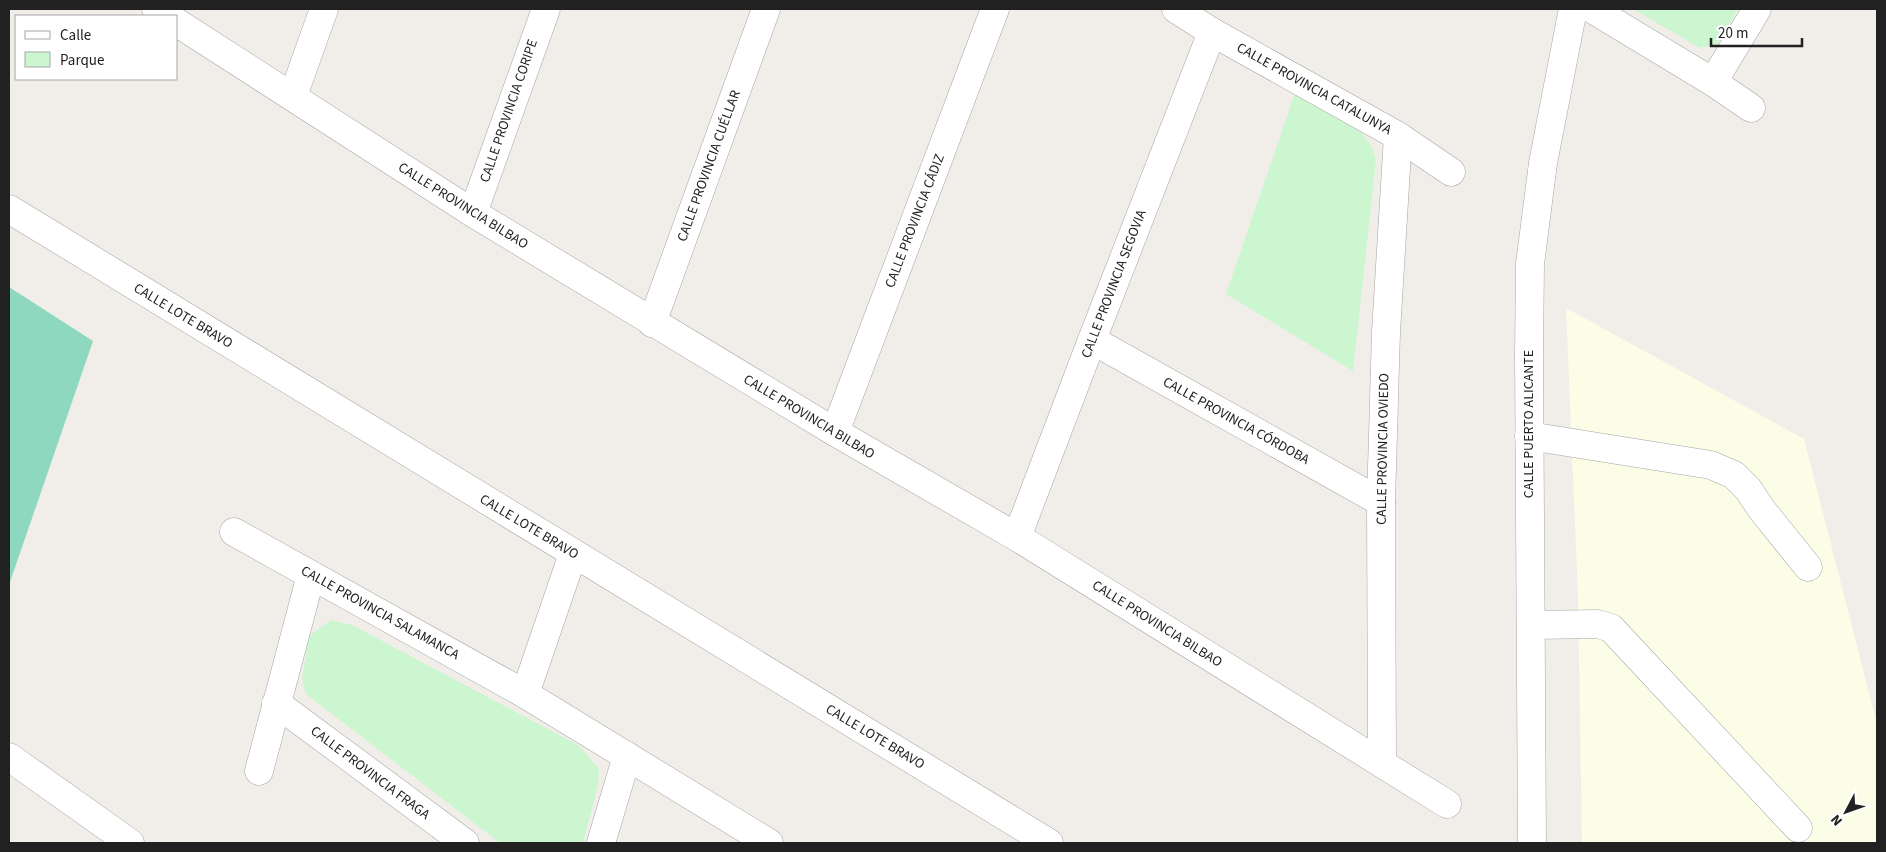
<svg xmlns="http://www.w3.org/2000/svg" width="1886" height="852" font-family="'Source Sans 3',sans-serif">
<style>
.education{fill:#fcfde6}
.park{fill:#cbf6d0}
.pitch{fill:#8ed8bf}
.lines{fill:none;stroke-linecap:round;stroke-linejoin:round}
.minor-casing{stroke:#a5a5a5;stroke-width:29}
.minor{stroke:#fff;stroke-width:28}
.labels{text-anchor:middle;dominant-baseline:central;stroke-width:4;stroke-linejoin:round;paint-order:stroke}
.street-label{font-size:14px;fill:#212121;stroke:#fff}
</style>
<rect width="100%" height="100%" fill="#f1eee9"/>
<!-- education -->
<path class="education" d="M1566,308l238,131 73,285v119h-295l-4,-246z"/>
<!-- park -->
<g class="park">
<path d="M1633,9h105l-20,35 -18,4z"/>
<path d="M1295,93l67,40 10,14 4,13 -23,211 -127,-77z"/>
<path d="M331,620l21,5 226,120 21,24 -1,16 -15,58h-83l-194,-149 -4,-15 7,-43z"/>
</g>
<!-- pitch -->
<path class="pitch" d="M9,287l84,54 -84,244z"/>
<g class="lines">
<defs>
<g id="minor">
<path d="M156,9l12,7"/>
<path d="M1176,9l36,23 186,104 53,36"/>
<path d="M1592,9l121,73 38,26"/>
<path d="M176,22l297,191 362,219 182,105 430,267"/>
<path d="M1713,82l44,-73"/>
<path d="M293,96l31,-87"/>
<path d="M9,209l1040,634"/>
<path d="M473,213l73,-204"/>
<path d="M652,323l114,-314"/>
<path d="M1092,340l289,162"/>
<path d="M835,432l160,-423"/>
<path d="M1529,436l182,29 23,10 14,14 14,21 46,57"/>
<path d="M234,532l291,162 244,149"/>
<path d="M1017,537l75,-197 120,-308"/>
<path d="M1531,625l67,-1 13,4 187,200"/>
<path d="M525,694l48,-140"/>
<path d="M276,703l189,140"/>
<path d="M9,757l121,86"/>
<path d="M1382,763l-1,-261 5,-170 12,-196"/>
<path d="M259,771l52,-196"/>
<path d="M601,843l26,-87"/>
<path d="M1532,843l-3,-488 1,-91 13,-101 30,-154"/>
</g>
</defs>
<!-- minor casing -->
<use href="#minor" class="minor-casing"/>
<!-- minor -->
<use href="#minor" class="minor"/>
</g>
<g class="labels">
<!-- street labels -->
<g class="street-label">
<text transform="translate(1314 89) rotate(29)">CALLE PROVINCIA CATALUNYA</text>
<text transform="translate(509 111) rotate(-71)">CALLE PROVINCIA CORIPE</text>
<text transform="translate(709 166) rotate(-70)">CALLE PROVINCIA CUÉLLAR</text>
<text transform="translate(463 206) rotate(32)">CALLE PROVINCIA BILBAO</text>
<text transform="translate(915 221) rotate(-69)">CALLE PROVINCIA CÁDIZ</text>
<text transform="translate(1114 284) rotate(-69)">CALLE PROVINCIA SEGOVIA</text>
<text transform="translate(183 316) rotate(31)">CALLE LOTE BRAVO</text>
<text transform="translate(809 417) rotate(31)">CALLE PROVINCIA BILBAO</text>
<text transform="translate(1236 421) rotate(29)">CALLE PROVINCIA CÓRDOBA</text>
<text transform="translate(1529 424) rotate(-90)">CALLE PUERTO ALICANTE</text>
<text transform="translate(1383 449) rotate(-89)">CALLE PROVINCIA OVIEDO</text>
<text transform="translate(529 527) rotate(31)">CALLE LOTE BRAVO</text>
<text transform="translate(380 613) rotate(29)">CALLE PROVINCIA SALAMANCA</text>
<text transform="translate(1157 624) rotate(32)">CALLE PROVINCIA BILBAO</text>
<text transform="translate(875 737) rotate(31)">CALLE LOTE BRAVO</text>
<text transform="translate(370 773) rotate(37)">CALLE PROVINCIA FRAGA</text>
</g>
</g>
<!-- border -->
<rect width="1886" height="852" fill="none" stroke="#212121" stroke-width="20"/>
<!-- legend -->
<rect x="15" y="15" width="162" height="65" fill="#ffffff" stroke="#a6a6a6"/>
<rect x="25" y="31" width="25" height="8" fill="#ffffff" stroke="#a6a6a6"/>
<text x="60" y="40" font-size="15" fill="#212121">Calle</text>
<rect x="25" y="52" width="25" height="15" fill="#cbf6d0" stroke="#a6a6a6"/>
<text x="60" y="65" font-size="15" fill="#212121">Parque</text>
<!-- north arrow -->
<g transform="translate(1846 812) rotate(229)" stroke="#ffffff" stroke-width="4" paint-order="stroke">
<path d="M0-4L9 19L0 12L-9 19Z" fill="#212121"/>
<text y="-8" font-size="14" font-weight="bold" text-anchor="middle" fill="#212121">N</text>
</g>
<!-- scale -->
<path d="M1711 38v8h91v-8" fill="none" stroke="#212121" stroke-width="2.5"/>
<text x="1718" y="38" font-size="15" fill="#212121" stroke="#ffffff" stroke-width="4" paint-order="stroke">20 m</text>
</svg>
